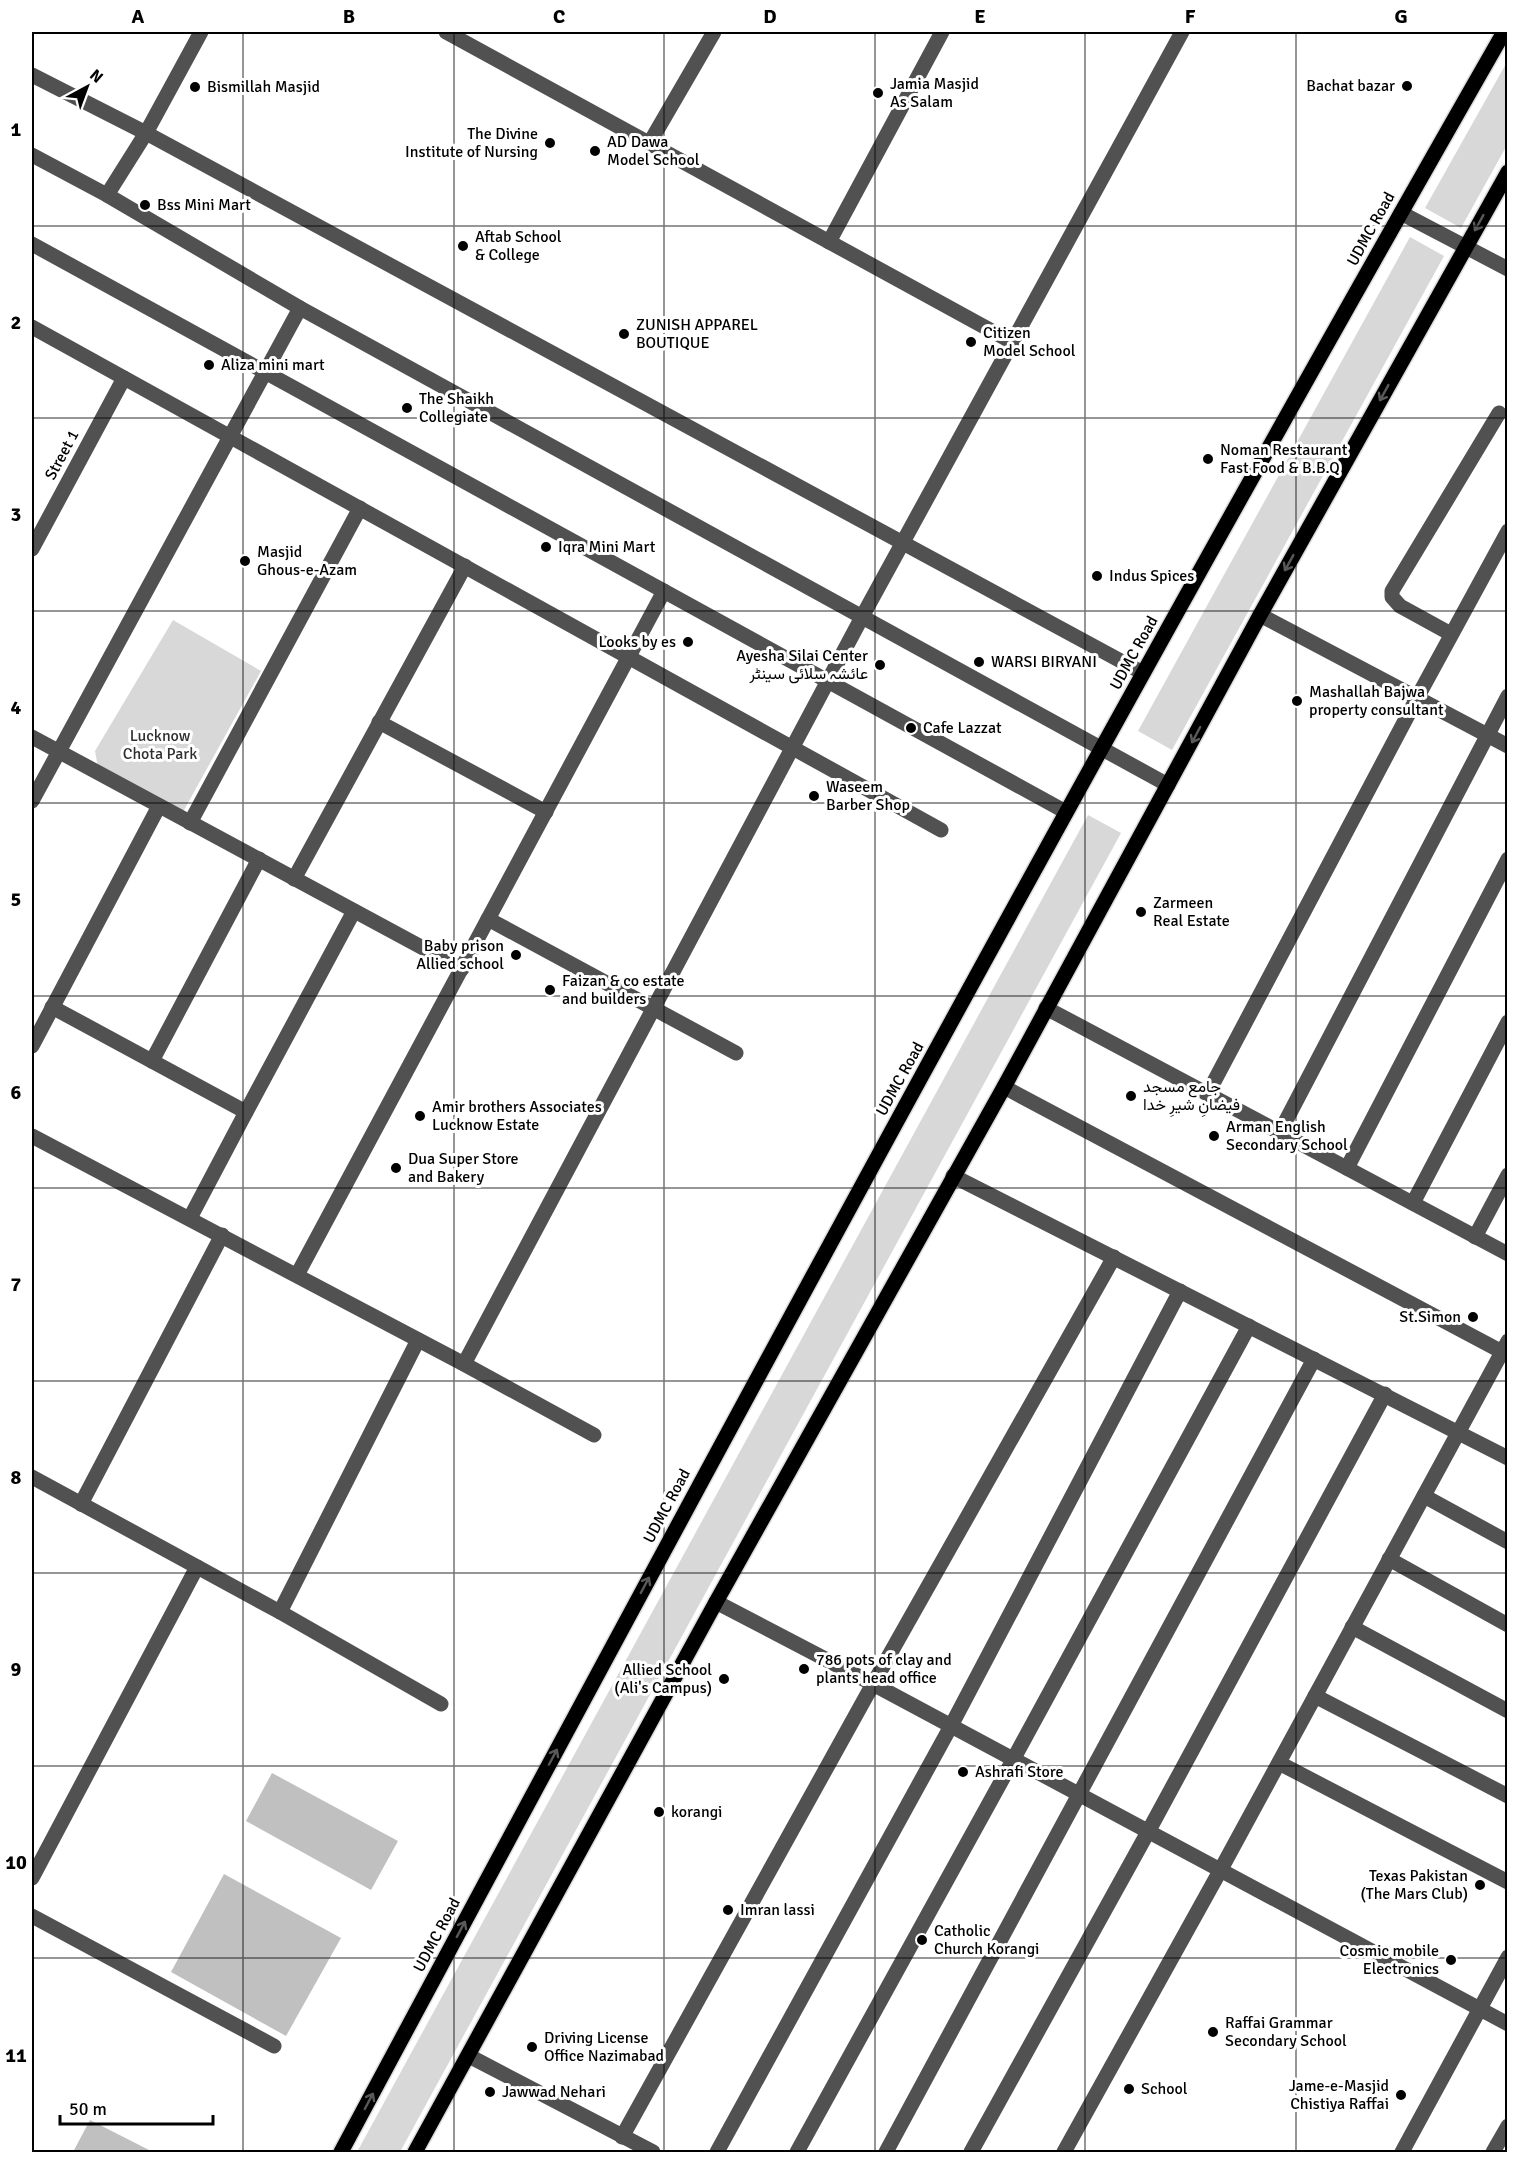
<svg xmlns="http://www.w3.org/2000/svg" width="1539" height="2184" font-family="Signika,Vazirmatn,sans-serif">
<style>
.green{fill:#d8d8d8}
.building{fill:#c0c0c0}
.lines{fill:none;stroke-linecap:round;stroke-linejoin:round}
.major-casing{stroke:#dbdbdb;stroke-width:18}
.minor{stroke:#515151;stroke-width:15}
.major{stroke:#000;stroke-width:15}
.oneway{stroke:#595959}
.grid{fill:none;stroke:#000;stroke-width:1.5;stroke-opacity:0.55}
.poi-dot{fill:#000;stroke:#fff;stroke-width:2}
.labels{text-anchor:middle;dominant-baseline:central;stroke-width:6;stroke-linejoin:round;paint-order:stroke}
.poi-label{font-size:16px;fill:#000;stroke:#fff;text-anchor:start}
.street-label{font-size:16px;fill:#000;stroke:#fff}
.park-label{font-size:16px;fill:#2f2f2f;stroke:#fff}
.neatline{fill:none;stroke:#000;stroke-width:2}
.grid-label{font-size:20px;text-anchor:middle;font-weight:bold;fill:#000}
</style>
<rect width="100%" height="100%" fill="#fff"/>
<!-- green -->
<g class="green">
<path d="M1507,62v83l-46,83 -36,-20z"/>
<path d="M1410,237l34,19 -272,494 -34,-19z"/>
<path d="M173,620l88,51 -83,150 -78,-42 -5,-28z"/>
<path d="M1088,815l33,18 -721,1319h-43z"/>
</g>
<!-- building -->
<g class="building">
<path d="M272,1773l126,68 -27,49 -125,-69z"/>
<path d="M224,1874l117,64 -55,98 -115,-64z"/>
<path d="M90,2120l63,32h-80z"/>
</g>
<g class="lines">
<defs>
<g id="major">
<path d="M341,2152c381,-711 763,-1421 1163,-2120"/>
<path d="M415,2152l301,-550 288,-515 256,-472 248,-443"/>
</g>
</defs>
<!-- major casing -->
<use href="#major" class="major-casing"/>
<!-- minor -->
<g class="minor">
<path d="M446,32l566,310"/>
<path d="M32,75l114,58 997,540"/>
<path d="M649,144l65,-112"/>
<path d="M32,155l75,40 193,113 868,477"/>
<path d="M107,195l39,-62 55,-101"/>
<path d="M1401,213l107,56"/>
<path d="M829,242l113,-210"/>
<path d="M32,244l1034,568"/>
<path d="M32,327l909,503"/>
<path d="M32,549l92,-171"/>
<path d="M1260,615l248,131"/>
<path d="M1451,634l-51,-28 -8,-9v-6l107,-178"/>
<path d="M379,722l167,90"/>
<path d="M32,737l430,232"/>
<path d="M32,801l268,-493"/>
<path d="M190,823l170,-315"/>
<path d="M294,879l171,-313"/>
<path d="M488,919l248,134"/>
<path d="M52,1007l194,105 -56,106"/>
<path d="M1046,1008l462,246"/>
<path d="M32,1046l127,-240"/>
<path d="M152,1061l107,-202"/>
<path d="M1004,1087l504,268"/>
<path d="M1208,1093l209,-395 91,-167"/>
<path d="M246,1112l108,-201"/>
<path d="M1280,1132l228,-436"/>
<path d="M32,1136l432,228 130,71"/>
<path d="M1347,1168l161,-309"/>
<path d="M953,1176l555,282"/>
<path d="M1413,1203l95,-181"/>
<path d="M1475,1237l33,-62"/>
<path d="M297,1275l367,-684"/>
<path d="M464,1364l398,-747 320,-585"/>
<path d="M32,1477l248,135 161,92"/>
<path d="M1424,1496l84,46"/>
<path d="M81,1504l141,-269"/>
<path d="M1389,1559l119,66"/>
<path d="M716,1602l157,82 635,340"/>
<path d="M280,1612l138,-272"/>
<path d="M1352,1627l156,84"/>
<path d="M1315,1696l193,100"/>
<path d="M1279,1763l229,119"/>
<path d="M32,1878l165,-311"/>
<path d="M32,1916l242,130"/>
<path d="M469,2056l184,96"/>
<path d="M622,2137l251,-453 241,-427"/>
<path d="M717,2152l234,-426 229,-435"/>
<path d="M797,2152l216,-392 236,-434"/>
<path d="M886,2152l428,-793"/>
<path d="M971,2152l177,-320 237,-438"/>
<path d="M1064,2152l156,-281 288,-530"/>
<path d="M1402,2152l106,-195"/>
<path d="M1493,2152l15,-26"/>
</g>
<!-- major -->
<use href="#major" class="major"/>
</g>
<!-- one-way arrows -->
<defs><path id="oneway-shaft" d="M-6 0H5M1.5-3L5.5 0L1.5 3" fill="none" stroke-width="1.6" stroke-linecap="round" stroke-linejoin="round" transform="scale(1.5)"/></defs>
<g class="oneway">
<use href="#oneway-shaft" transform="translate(1479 223) rotate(119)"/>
<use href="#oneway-shaft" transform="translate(1384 393) rotate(119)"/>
<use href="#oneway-shaft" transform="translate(1289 563) rotate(119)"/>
<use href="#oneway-shaft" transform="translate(1196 735) rotate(118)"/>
<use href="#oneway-shaft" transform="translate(645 1585) rotate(-62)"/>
<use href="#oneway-shaft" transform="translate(553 1757) rotate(-62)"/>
<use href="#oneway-shaft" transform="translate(461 1929) rotate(-62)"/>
<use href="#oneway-shaft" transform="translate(369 2101) rotate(-62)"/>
</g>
<!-- grid -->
<path class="grid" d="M243,32v2120M454,32v2120M664,32v2120M875,32v2120M1085,32v2120M1296,32v2120M32,226h1476M32,418h1476M32,611h1476M32,803h1476M32,996h1476M32,1188h1476M32,1381h1476M32,1573h1476M32,1766h1476M32,1958h1476"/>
<!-- markers -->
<g class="poi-dot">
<circle cx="1407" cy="86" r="6"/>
<circle cx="195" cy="87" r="6"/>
<circle cx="878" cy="93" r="6"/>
<circle cx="550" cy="143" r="6"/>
<circle cx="595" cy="151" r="6"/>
<circle cx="145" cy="205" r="6"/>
<circle cx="463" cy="246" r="6"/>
<circle cx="624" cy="334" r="6"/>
<circle cx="971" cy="342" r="6"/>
<circle cx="209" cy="365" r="6"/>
<circle cx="407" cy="408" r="6"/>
<circle cx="1208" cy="459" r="6"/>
<circle cx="546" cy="547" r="6"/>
<circle cx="245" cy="561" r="6"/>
<circle cx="1097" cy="576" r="6"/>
<circle cx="688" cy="642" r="6"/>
<circle cx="979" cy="662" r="6"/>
<circle cx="880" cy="665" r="6"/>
<circle cx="1297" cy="701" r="6"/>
<circle cx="911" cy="728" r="6"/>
<circle cx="814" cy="796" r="6"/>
<circle cx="1141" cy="912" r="6"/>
<circle cx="516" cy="955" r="6"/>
<circle cx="550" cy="990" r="6"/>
<circle cx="1131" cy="1096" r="6"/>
<circle cx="420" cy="1116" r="6"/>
<circle cx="1214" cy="1136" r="6"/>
<circle cx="396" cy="1168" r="6"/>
<circle cx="1473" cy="1317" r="6"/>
<circle cx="804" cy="1669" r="6"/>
<circle cx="724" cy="1679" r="6"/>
<circle cx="963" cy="1772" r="6"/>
<circle cx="659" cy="1812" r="6"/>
<circle cx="1480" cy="1885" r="6"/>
<circle cx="728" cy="1910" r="6"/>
<circle cx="922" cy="1940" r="6"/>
<circle cx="1451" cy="1960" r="6"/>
<circle cx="1213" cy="2032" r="6"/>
<circle cx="532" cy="2047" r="6"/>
<circle cx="1129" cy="2089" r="6"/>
<circle cx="490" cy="2092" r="6"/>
<circle cx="1401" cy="2095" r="6"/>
</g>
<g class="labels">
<!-- poi labels -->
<g class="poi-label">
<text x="890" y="84">Jamia Masjid<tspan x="890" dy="18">As Salam</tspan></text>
<text x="1395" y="86" text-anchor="end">Bachat bazar</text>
<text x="207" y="87">Bismillah Masjid</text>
<text x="538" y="134" text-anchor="end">The Divine<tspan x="538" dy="18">Institute of Nursing</tspan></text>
<text x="607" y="142">AD Dawa<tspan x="607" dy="18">Model School</tspan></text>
<text x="157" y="205">Bss Mini Mart</text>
<text x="475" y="237">Aftab School<tspan x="475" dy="18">&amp; College</tspan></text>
<text x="636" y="325">ZUNISH APPAREL<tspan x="636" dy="18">BOUTIQUE</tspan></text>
<text x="983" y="333">Citizen<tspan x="983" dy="18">Model School</tspan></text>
<text x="221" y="365">Aliza mini mart</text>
<text x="419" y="399">The Shaikh<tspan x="419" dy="18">Collegiate</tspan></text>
<text x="1220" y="450">Noman Restaurant<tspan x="1220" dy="18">Fast Food &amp; B.B.Q</tspan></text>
<text x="558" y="547">Iqra Mini Mart</text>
<text x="257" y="552">Masjid<tspan x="257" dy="18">Ghous-e-Azam</tspan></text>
<text x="1109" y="576">Indus Spices</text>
<text x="676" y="642" text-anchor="end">Looks by es</text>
<text x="868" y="656" text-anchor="end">Ayesha Silai Center<tspan x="868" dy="18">عائشہ سلائی سینٹر</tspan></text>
<text x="991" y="662">WARSI BIRYANI</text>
<text x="1309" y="692">Mashallah Bajwa<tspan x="1309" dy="18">property consultant</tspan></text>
<text x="923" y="728">Cafe Lazzat</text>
<text x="826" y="787">Waseem<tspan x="826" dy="18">Barber Shop</tspan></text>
<text x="1153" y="903">Zarmeen<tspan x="1153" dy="18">Real Estate</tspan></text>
<text x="504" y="946" text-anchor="end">Baby prison<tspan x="504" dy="18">Allied school</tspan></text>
<text x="562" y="981">Faizan &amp; co estate<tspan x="562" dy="18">and builders</tspan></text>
<text x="1143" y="1087">جامع مسجد<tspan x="1143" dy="18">فیضانِ شیرِ خدا</tspan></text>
<text x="432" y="1107">Amir brothers Associates<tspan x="432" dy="18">Lucknow Estate</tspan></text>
<text x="1226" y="1127">Arman English<tspan x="1226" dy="18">Secondary School</tspan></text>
<text x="408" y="1159">Dua Super Store<tspan x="408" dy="18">and Bakery</tspan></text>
<text x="1461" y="1317" text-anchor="end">St.Simon</text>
<text x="816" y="1660">786 pots of clay and<tspan x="816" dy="18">plants head office</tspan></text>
<text x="712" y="1670" text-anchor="end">Allied School<tspan x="712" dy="18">(Ali's Campus)</tspan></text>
<text x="975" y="1772">Ashrafi Store</text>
<text x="671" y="1812">korangi</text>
<text x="1468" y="1876" text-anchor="end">Texas Pakistan<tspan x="1468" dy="18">(The Mars Club)</tspan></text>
<text x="740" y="1910">Imran lassi</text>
<text x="934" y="1931">Catholic<tspan x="934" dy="18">Church Korangi</tspan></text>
<text x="1439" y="1951" text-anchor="end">Cosmic mobile<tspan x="1439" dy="18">Electronics</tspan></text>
<text x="1225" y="2023">Raffai Grammar<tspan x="1225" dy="18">Secondary School</tspan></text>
<text x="544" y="2038">Driving License<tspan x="544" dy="18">Office Nazimabad</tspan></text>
<text x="1389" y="2086" text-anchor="end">Jame-e-Masjid<tspan x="1389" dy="18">Chistiya Raffai</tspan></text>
<text x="1141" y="2089">School</text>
<text x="502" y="2092">Jawwad Nehari</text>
</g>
<!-- street labels -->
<g class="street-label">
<text transform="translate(1371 229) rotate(-61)">UDMC Road</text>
<text transform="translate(62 455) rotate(-62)">Street 1</text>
<text transform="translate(1134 653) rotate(-61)">UDMC Road</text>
<text transform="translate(900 1079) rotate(-61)">UDMC Road</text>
<text transform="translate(667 1506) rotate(-62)">UDMC Road</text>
<text transform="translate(437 1935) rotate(-62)">UDMC Road</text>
</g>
<!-- park labels -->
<g class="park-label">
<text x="160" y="736">Lucknow<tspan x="160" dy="18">Chota Park</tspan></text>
</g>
</g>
<!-- border -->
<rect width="1539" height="2184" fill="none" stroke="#ffffff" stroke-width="66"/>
<!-- north arrow -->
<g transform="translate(87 87) rotate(41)" stroke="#ffffff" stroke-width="4.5" paint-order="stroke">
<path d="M0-4.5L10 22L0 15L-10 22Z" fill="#000000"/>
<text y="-9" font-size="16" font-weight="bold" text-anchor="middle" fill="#000000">N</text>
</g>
<!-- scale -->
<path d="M60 2115v9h153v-9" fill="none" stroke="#000000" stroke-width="3"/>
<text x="69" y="2115" font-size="18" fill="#000000" stroke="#ffffff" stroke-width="4.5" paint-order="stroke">50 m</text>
<rect x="33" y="33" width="1473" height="2118" class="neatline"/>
<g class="grid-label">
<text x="138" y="23">A</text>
<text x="349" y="23">B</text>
<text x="559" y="23">C</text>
<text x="770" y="23">D</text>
<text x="980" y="23">E</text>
<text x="1190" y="23">F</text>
<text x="1401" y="23">G</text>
<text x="16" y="136">1</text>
<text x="16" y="329">2</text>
<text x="16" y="521">3</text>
<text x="16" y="714">4</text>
<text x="16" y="906">5</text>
<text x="16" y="1099">6</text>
<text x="16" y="1291">7</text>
<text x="16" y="1484">8</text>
<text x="16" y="1676">9</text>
<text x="16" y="1869">10</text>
<text x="16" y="2062">11</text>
</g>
</svg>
